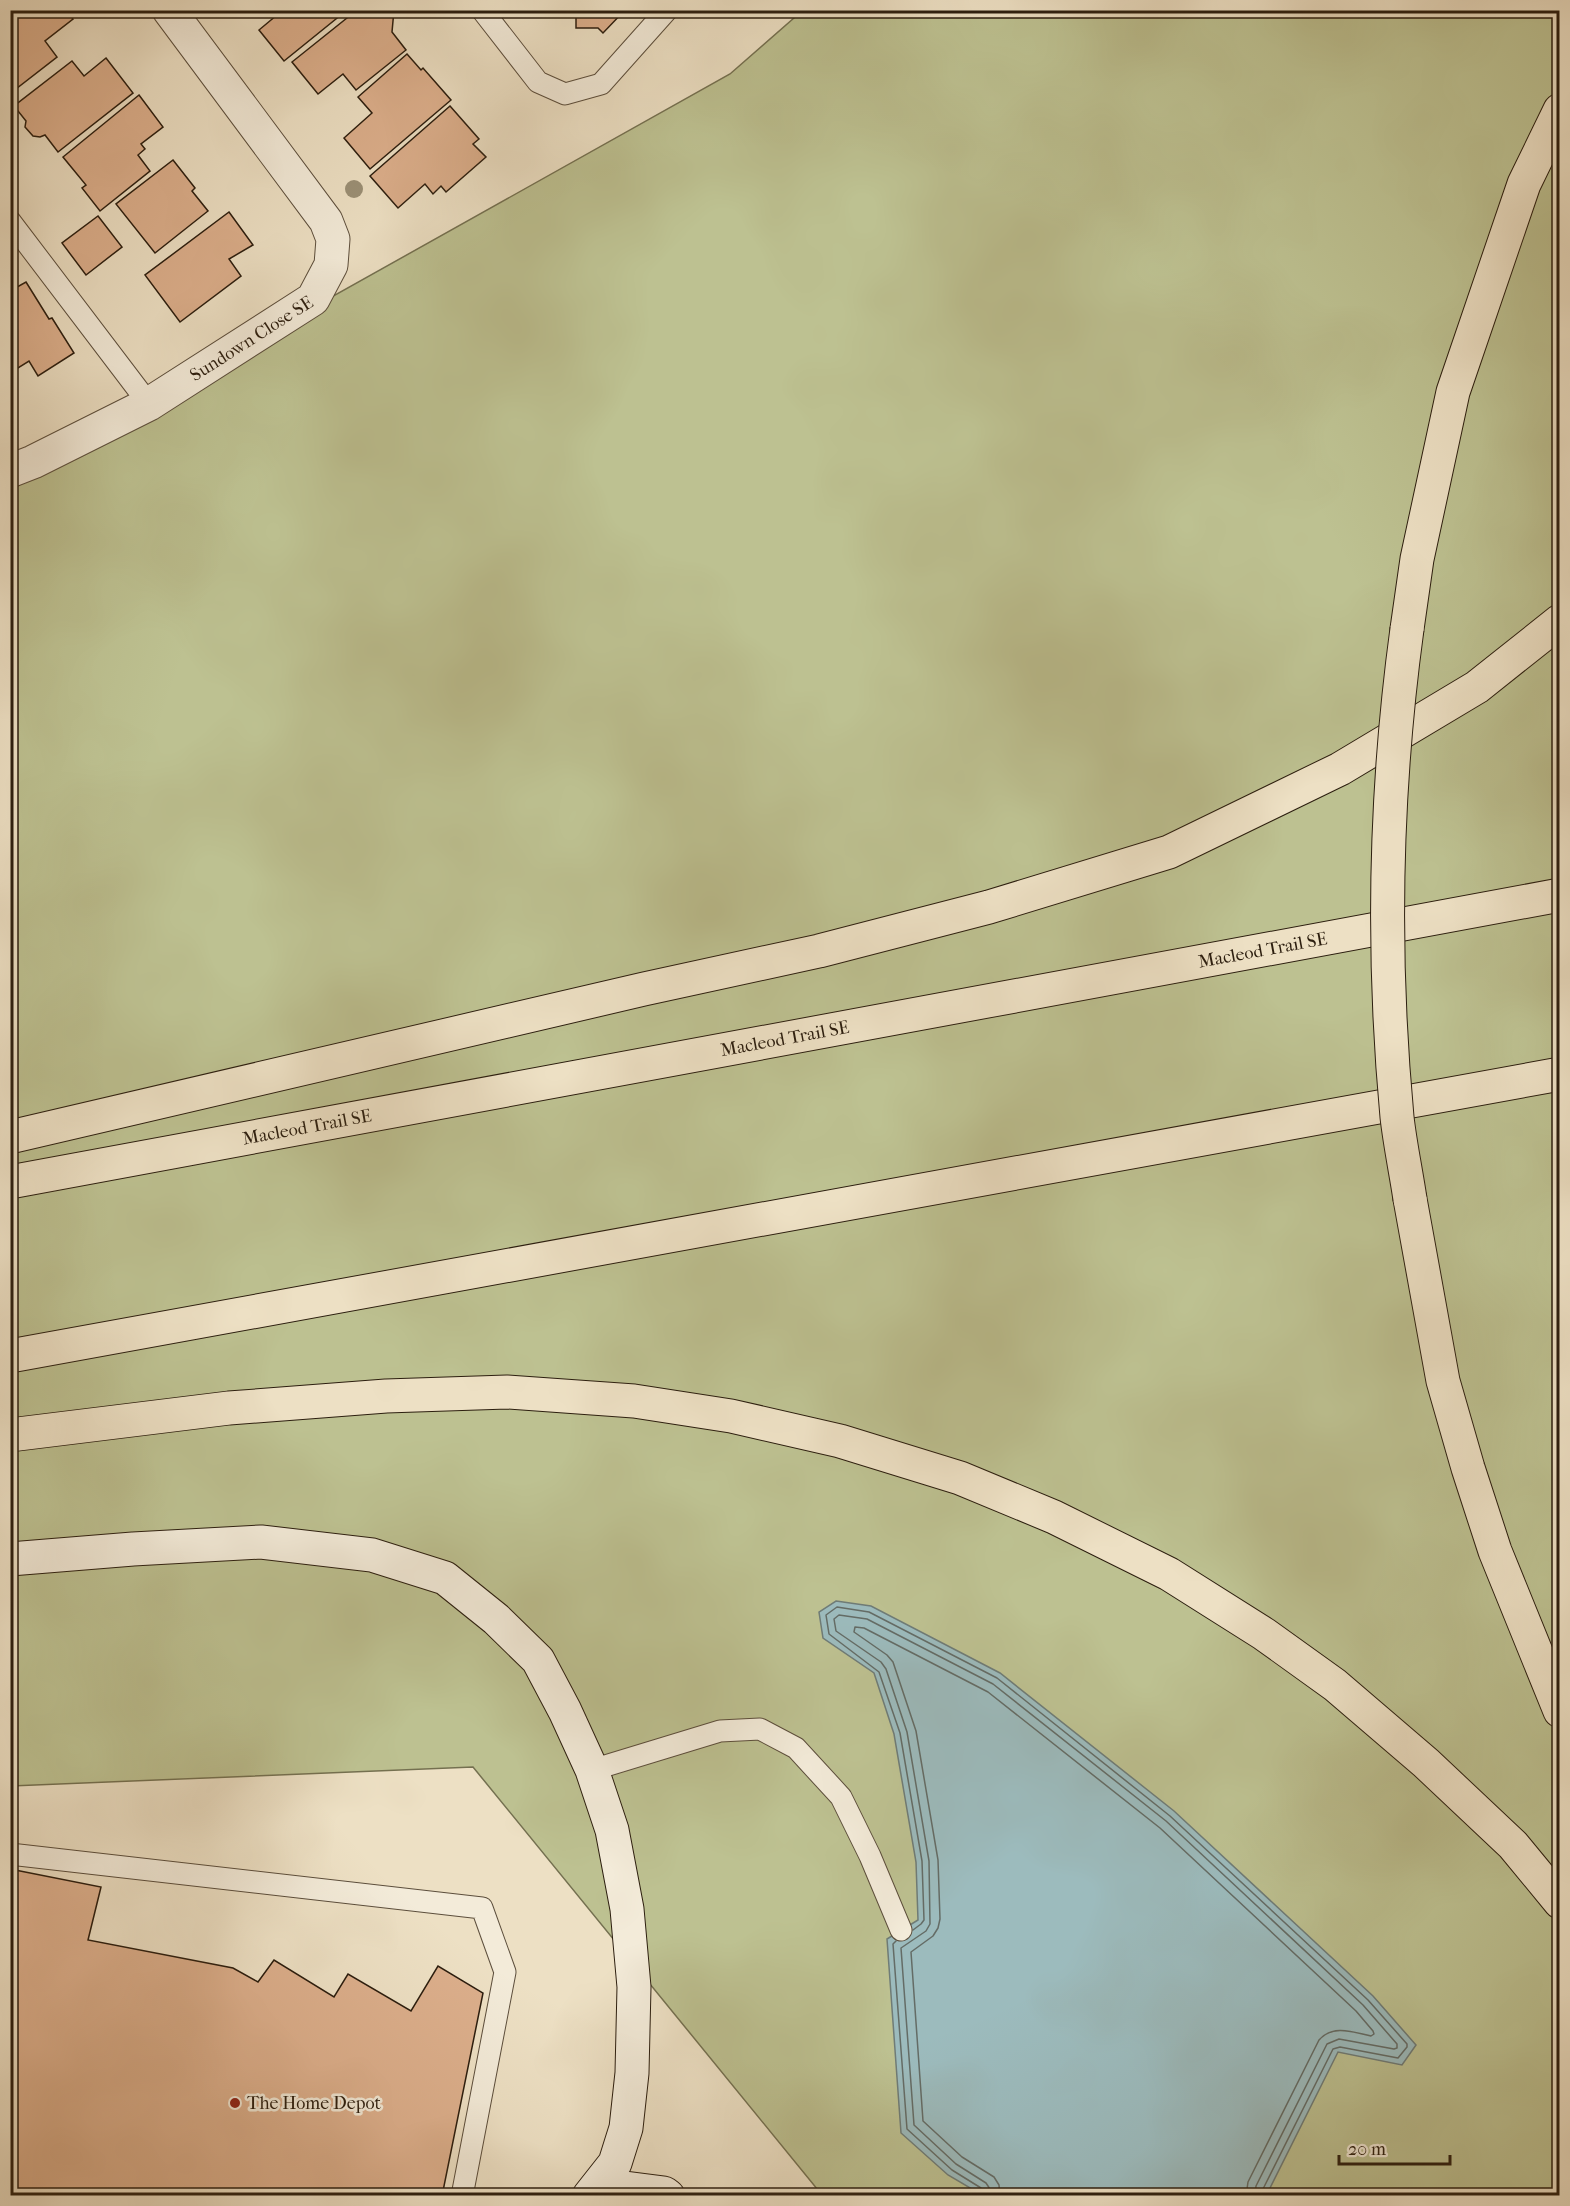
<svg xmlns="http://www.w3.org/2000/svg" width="1570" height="2206" font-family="'IM FELL French Canon',serif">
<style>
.green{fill:#bdc191;stroke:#747050;stroke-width:1.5}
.water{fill:#9cbbbd;stroke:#6f7c77;stroke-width:1.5}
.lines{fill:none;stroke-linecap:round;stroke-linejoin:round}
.shore{stroke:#646c66;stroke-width:1.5}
.building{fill:#dcaf8c;stroke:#2c1e0f;stroke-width:1.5}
.lane-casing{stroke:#5c4e3c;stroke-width:23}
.street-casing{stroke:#5c4e3c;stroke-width:35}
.secondary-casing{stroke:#2c1e0f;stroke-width:35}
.highway-casing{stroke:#2c1e0f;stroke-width:35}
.lane{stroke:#f3ebd9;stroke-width:21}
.street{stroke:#f3ebd9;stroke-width:33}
.secondary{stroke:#f3ebd9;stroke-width:33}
.highway{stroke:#ede0c4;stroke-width:33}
.highway-bridge-casing{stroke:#2c1e0f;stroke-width:35;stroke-linecap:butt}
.highway-bridge{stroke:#ede0c4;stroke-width:33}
.tree{fill:#9b9076}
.poi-dot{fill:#8f2418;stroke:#f3ebd9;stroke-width:2}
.labels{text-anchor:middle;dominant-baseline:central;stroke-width:5;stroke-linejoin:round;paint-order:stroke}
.street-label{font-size:18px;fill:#2c1e0f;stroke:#f3ebd9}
.poi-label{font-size:18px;fill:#2c1e0f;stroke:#f3ebd9;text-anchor:start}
</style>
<rect width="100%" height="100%" fill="#ede0c4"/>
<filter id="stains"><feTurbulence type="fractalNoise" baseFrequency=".00333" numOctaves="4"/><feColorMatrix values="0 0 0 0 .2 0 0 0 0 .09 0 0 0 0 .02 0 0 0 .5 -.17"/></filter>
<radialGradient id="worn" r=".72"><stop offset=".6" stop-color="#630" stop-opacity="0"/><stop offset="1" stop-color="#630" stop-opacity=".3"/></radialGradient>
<!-- green -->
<path class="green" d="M802,11h757v2184h-737l-349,-428 -462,19 -1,-1309 720,-403z"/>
<!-- water -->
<path class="water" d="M836,1601l35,5 129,67 174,138 199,185 43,49 -14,20 -64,-13 -70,140v3h-286l-34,-20 -47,-42 -14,-194 31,-19 -2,-58 -22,-128 -20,-61 -51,-35 -4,-26z"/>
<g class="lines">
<!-- shore -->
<g class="shore">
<path d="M913,1930l8,-6 3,-4 -2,-59 -22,-128 -21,-61 -50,-38 -3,-19 11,-8 32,5 128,66 173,138 198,184 39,44v3l-9,11 -58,-11 -7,2 -70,140 -1,7"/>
<path d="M896,1941l-3,3 14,185 45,41 29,18 3,8"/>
<path d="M991,2196l-1,-7 -4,-6 -30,-19 -42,-39 -13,-177 25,-17 4,-7 -1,-63 -22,-129 -21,-63 -5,-7 -45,-31 -2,-12 5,-4 28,4 126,65 173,137 197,184 34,39v4l-3,1 -55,-10 -12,5 -71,142 -1,10"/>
<path d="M1000,2196l-1,-11 -5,-8 -32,-20 -39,-36 -12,-169 22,-16 5,-8 2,-9 -2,-59 -22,-129 -23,-69 -6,-7 -33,-23 1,-5 9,1 124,64 172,136 196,183 17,20 1,3 -3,2c-18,-4 -38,-12 -52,4l-71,142 -2,14"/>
</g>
</g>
<!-- building -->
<g class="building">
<path d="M16,10h51l6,9 -28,22 12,16 -45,35 -2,-77z"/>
<path d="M283,10h64l-63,51 -25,-31z"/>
<path d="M357,10h37l-2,22 14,18 -50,40 -13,-16 -25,20 -26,-32z"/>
<path d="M576,10h49l-22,23 -5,-5h-22z"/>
<path d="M407,54l14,16 2,-2 28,32 -81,69 -26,-31 28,-25 -14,-16z"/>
<path d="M106,58l27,35 -75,59 -13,-17 -5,2 -7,-1 -8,-9 1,-6 -12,-15 58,-45 12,15z"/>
<path d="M139,95l24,32 -22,17 4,5 -7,6 12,16 -50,40 -18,-23 4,-3 -23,-28z"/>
<path d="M450,106l29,33 -6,5 13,13 -40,35 -5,-6 -8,8 -8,-10 -27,24 -28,-32z"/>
<path d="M173,160l22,28 -3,3 16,20 -53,42 -39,-49z"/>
<path d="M229,212l24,33 -24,14 12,17 -61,46 -35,-47z"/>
<path d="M98,216l24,31 -36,28 -24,-32z"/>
<path d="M26,282l23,37 3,-1 22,35 -36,23 -9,-15 -19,12v-82z"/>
<path d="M10,1869l91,18 -13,53 145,28 25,14 16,-22 60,37 14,-23 63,37 27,-45 45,27 -41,203h-432z"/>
</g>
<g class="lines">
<defs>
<g id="lane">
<path d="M482,10l56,72 27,12 36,-10 66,-74"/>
<path d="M10,221l139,183"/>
<path d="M592,1770l128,-39 40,-2 36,19 45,49 29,59 31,74"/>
<path d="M10,1854l472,54 23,64 -43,224"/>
</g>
<g id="street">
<path id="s1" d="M10,471l23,-9 116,-58 164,-105 18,-34 2,-26 -7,-18 -157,-211"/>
</g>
<g id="secondary">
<path d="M10,1559l123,-10 128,-7 111,13 73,23 51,41 42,41 27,51 27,59 20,60 15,79 7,78 -2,86 -6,55 -11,35 -26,33"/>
<path d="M603,2196l22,-8 39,5 4,3"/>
</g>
<g id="highway">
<path d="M1407,629l10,-70 36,-167 71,-208 36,-74"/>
<path d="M10,1137l634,-148 175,-38 170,-44 180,-55 171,-83 137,-82 83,-66"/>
<path id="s2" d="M10,1182l1550,-287"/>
<path d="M1410,1199l33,182 25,87 27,83 65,160"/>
<path d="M10,1356l1550,-282"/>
<path d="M10,1435l219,-27 157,-12 121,-4 127,9 97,15 109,25 120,37 94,39 115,57 95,60 71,51 91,78 87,82 47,57"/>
</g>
</defs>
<!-- lane casing -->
<use href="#lane" class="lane-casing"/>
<!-- street casing -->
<use href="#street" class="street-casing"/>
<!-- secondary casing -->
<use href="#secondary" class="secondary-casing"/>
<!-- highway casing -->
<use href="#highway" class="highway-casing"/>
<!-- lane -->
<use href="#lane" class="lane"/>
<!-- street -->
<use href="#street" class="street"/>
<!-- secondary -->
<use href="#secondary" class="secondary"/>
<!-- highway -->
<use href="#highway" class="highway"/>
<defs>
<path id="highway-bridge" d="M1407,629c-22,161 -25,327 -10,488 3,27 9,55 13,82"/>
</defs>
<!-- highway-bridge casing -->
<use href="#highway-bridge" class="highway-bridge-casing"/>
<!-- highway-bridge -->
<use href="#highway-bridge" class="highway-bridge"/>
</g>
<!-- trees -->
<circle class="tree" cx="354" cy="189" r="9"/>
<!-- markers -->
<circle class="poi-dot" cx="235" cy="2103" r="6"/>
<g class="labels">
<!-- street labels -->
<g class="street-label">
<text stroke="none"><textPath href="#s1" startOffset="276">Sundown Close SE</textPath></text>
<text stroke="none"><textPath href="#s2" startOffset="1274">Macleod Trail SE</textPath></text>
<text stroke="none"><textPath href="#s2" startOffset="788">Macleod Trail SE</textPath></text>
<text stroke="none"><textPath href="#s2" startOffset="302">Macleod Trail SE</textPath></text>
</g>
<!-- poi labels -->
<g class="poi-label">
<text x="247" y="2103">The Home Depot</text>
</g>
</g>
<!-- margin -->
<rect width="1570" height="2206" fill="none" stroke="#ede0c4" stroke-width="36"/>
<rect x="12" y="12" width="1546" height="2182" fill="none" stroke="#2c1e0f" stroke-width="3"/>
<rect x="18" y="18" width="1534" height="2170" fill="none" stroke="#2c1e0f" stroke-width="1.5"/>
<!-- scale -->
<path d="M1339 2155v9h111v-9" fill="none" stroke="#2c1e0f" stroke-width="3"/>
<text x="1348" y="2155" font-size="18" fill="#2c1e0f" stroke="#f3ebd9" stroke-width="4.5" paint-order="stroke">20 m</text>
<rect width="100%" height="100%" filter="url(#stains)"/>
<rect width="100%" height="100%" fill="url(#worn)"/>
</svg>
